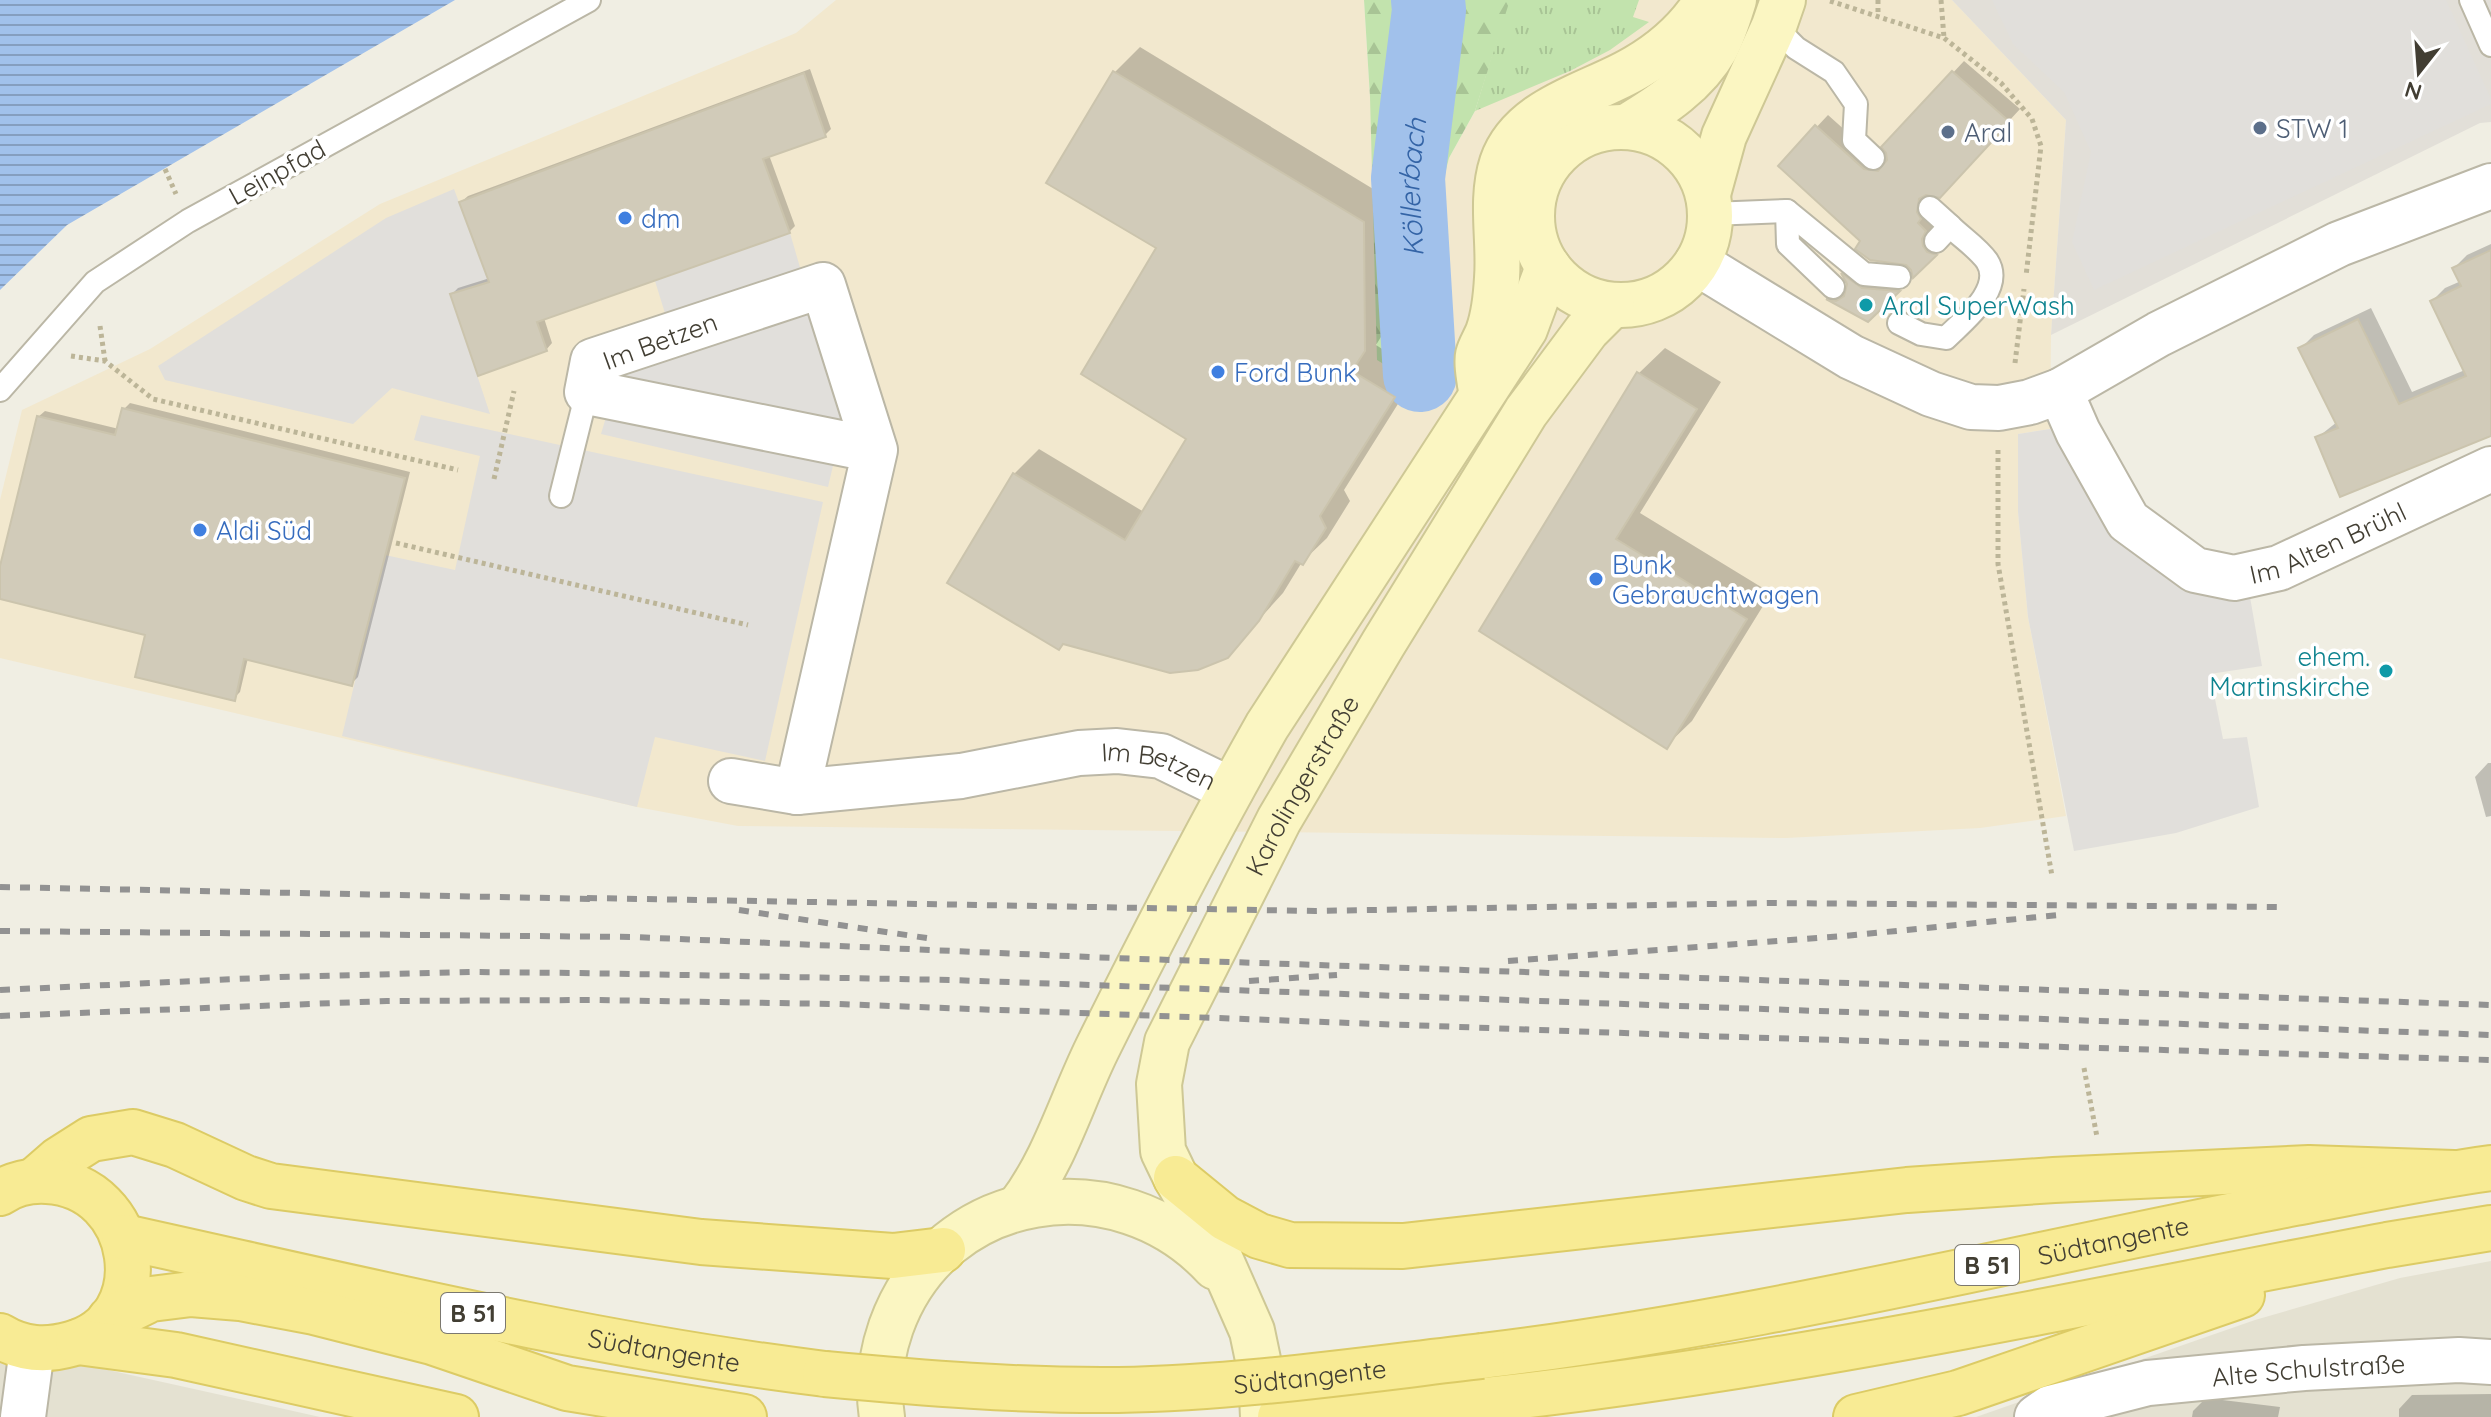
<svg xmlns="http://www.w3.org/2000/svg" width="2491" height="1417" font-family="Quicksand,sans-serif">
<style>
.residential{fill:#e4e1d1}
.commercial{fill:#f2e8ce}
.industrial{fill:#e2dfd8}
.grass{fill:url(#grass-tufts)}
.forest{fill:url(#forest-firs)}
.parking{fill:#e1dfdb}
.water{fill:url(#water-rules)}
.shadow{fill:#0003}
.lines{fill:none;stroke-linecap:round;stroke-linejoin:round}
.river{stroke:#a1c1eb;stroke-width:74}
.building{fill:#d1cbb9;stroke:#cbc4ad;stroke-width:2}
.service-casing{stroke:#bbb7a6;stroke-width:26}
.minor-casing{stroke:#bbb7a6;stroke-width:48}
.tertiary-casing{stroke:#bbb7a6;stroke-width:48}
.secondary-casing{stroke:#cec895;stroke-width:48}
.primary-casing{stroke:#dccb65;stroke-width:48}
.path{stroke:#bcb598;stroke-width:5;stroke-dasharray:4 4;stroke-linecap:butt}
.service{stroke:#fff;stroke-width:22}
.minor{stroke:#fff;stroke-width:44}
.tertiary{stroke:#fff;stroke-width:44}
.secondary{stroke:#fbf6c2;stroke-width:44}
.primary{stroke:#f8eb94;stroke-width:44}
.rail{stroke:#929292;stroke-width:6;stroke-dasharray:10 10;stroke-linecap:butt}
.primary-bridge-casing{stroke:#dccb65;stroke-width:48;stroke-linecap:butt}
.primary-bridge{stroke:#f8eb94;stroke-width:44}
.service-dot{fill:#5c6f8a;stroke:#fff;stroke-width:3}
.shop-dot{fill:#3f7fe0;stroke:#fff;stroke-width:3}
.culture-dot{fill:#0f9aa8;stroke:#fff;stroke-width:3}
.labels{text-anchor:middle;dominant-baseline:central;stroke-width:7;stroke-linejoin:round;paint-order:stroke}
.shield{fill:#fff;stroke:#7b7870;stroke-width:2}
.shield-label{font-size:24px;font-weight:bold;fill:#423e33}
.service-label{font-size:26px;fill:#4e5e75;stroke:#fff;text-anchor:start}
.street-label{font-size:26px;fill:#423e33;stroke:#fff}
.shop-label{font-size:26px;fill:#366cbe;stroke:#fff;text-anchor:start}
.culture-label{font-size:26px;fill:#0d838f;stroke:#fff;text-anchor:start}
.water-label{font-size:28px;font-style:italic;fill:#3464a6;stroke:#fff}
</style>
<defs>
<pattern id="grass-tufts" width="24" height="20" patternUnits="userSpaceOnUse" patternTransform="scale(2)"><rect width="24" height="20" fill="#c2e3ad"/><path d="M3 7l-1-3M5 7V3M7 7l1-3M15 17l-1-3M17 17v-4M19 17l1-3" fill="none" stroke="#a8c495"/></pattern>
<pattern id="forest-firs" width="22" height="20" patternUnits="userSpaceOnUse" patternTransform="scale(2)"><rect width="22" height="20" fill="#c2e3ad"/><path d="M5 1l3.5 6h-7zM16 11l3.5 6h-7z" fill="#a8c495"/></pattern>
<pattern id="water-rules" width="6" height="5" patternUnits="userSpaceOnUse" patternTransform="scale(2)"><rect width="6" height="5" fill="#a1c1eb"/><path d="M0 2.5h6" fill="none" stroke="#859ebf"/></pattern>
</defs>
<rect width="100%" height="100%" fill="#f0eee3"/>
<!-- residential -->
<g class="residential">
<path d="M2491,1261v156h-515l279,-97 145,-42z"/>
<path d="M0,1346l320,71h-320z"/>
</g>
<!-- commercial -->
<path class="commercial" d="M836,0h528l6,97 69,150 -2,-41 12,-48 26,-47 32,-105v-6h445l114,120 -15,215 -1,94 -32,5v78l10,105 38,199 -86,12 -194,10 -1048,-12 -101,-19 -637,-149v-158l22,-90 128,-61 230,-145 416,-171z"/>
<!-- industrial -->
<path class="industrial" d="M1952,0h539v122l-11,1 -429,212 15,-215z"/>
<!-- grass -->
<path class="grass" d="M1507,0h132l-6,17 16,5 -39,28 -40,21 -95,40 32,-105z"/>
<!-- forest -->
<path class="forest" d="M1364,0h143l1,6 -33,105 -26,47 -12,48 7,134 -28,44 -39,-24 -7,-263z"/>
<!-- parking -->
<g class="parking">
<path d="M1992,0h454l45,99v5l-397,186 -22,-48 19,-90 -27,-60 -51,-48z"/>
<path d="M454,189l35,93 -39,12 40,120 -98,-26 -39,36 -188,-44 -7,-14 228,-148z"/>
<path d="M790,233l54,186 -16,68 -227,-53 19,-64 56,-21 -21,-68z"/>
<path d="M421,415l402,87 -58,259 -110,-24 -18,70 -295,-71 43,-181 70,15 25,-114 -66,-16z"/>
<path d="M2050,429l33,58 50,65 53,40 64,5 12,69 -52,8 13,65 24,-2 12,70 -83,26 -102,18 -46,-234 -10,-105v-78z"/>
</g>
<!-- water -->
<path class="water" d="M0,0h455l-388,225 -67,65z"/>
<!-- shadow -->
<g class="shadow">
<path d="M1140,47l248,151 1,126 -13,21 42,27 -74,118 6,11 -23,37 -25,24 -19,31 -57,63 -212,-182 25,-25 105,63 45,-74 -30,-190 -111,-65 67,-111z"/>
<path d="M1964,61l56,48 -69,75 -23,9 -1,6 9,20 -3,7 1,8 12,9 -32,31 -7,-11 -45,-23 -81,-75 47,-50 48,43 13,2 -5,-13z"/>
<path d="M810,69l21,60 -6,6 -56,20 26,71 -6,6 -245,86 8,25 -6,7 -94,-56 6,-6 32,-10 -29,-76 7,-6z"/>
<path d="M2491,244v190l-173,3 19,-15 -36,-74 13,-13 57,-27 41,84 53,-22 -33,-69 13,-13 16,-7 -7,-13 13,-13z"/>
<path d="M1855,263l55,15 -43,41 -37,-20 11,-12 7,1 1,-5 -6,-8z"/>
<path d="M1665,348l56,34 -81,131 131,80 -79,128 -26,25 -184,-116 157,-257z"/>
<path d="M130,403l280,69 -52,205 -6,6 -104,-25 -8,34 -6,6 -86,-64 -148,-37v-22l38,-158 7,-6 74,18 5,-20z"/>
<path d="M2488,763h3v53l-5,1 -11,-40z"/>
<path d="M2491,1394v23h-92v-8l13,-14z"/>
<path d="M2206,1398l74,9 -2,10h-86l1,-6z"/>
</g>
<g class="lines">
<!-- river -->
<path class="river" id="s1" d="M1420,375l-12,-197 21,-168 -1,-10"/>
</g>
<!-- building -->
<g class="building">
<path d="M1113,71l251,151 1,129 -13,20 43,26 -75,119 6,12 -23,37 -8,-4 -36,60 -31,37 -30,12 -28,3 -107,-29 -4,6 -112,-67 66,-110 112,67 61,-101 -105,-65 75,-126 -110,-65z"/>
<path d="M1952,71l58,51 -70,76 -14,-3 -7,4 -2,13 4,7 -3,4 8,8 -4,8 1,7 4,6 10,3 -24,23 -2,-8 -5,-5 -36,-5 -15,-11 5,-8 -82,-75 37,-41 49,44 14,2 9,-11 -1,-7 -5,-6z"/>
<path d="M804,73l22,64 -63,22 27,74 -253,89 10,29 -69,25 -28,-82 39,-12 -30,-80z"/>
<path d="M2491,250v186l-151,61 -25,-60 23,-9 -40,-80 60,-29 41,85 67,-28 -36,-75 31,-15 -9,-18z"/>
<path d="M1841,273l21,15 38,3 -32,31 -42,-23 10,2 8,-5 3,-12z"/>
<path d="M1637,372l60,37 -81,130 131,80 -80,130 -188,-118z"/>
<path d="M122,408l283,70 -53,208 -108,-27 -9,42 -100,-24 10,-42 -145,-36v-33l37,-150 78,19z"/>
</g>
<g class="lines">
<defs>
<g id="service">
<path d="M2471,0l20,45"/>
<path d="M1774,26l22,22 38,24 22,32 -2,36 19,18"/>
<path d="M1930,208l20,18 -14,15"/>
<path d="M1787,211l1,33 45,43"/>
<path d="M1711,214l76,-3 77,63 35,3"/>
<path d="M1899,323l22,11 25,4c17,-17 59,-49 41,-77 -9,-13 -26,-24 -37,-35"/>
<path d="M0,390l95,-108 93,-61 401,-221"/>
<path d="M561,496l26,-104"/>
</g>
<g id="minor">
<path d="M1697,263l154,94 80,37 40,13 28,1 31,-6 30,-11 99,-57 180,-90 152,-58"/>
<path id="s2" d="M2060,391l18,41 50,89 67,49 39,8 45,-10 212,-99"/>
<path id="s3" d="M731,781l66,11 164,-16 118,-23 38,-2 44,5 70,34"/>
<path d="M797,792l78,-342 -52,-165 -230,76 -6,31 288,58"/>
<path id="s4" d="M2037,1417l13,-9 98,-25 156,-15 155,-8 32,2"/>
</g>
<path id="tertiary" d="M23,1417l9,-68"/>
<g id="secondary">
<circle cx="1621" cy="216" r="89"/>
<path d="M1626,127c35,-21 70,-44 90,-79 8,-15 13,-32 18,-48"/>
<path d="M1708,194l16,-58 50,-110 9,-26"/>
<path d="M1480,385c-1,-9 -4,-21 -2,-30 2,-8 7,-15 10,-23 6,-17 8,-36 9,-54 3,-37 -7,-78 5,-115 19,-56 91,-69 135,-96 29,-17 53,-39 70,-67"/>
<path d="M1019,1207c36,-47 52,-105 78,-158 54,-109 110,-217 170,-323l258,-397 23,-62"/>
<path d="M882,1417c-5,-31 -1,-61 9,-90 50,-140 226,-166 324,-60"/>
<path id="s5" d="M1263,1417l-2,-43 -9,-43 -40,-91 -36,-62 -13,-27 -4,-67 8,-42 112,-222 104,-176 143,-232 61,-82 25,-25"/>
</g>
<g id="primary">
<path d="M1176,1178l49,40 34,18 31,9 113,1 504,-56 147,-10 255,-12 145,5"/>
<path d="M35,1180l23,-20 33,-21 42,-7 42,13 71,33 25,8 430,56 192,14 50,-6"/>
<path d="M0,1193c13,-9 31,-13 47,-12 93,5 112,140 24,163 -25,7 -48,6 -71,-8"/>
<path id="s6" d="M124,1237c232,51 465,108 701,137"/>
<path d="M110,1319l41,-20 40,-5 49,4 74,14 118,30 135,46 177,29"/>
<path d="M78,1342l98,13 280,62"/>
<path id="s7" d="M1482,1356c274,-33 542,-101 813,-153 65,-12 130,-26 196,-35"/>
<path d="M1280,1417c374,-20 740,-103 1107,-172l104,-17"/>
<path d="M1856,1417l102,-24 284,-98"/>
</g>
</defs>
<!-- service casing -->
<use href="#service" class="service-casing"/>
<!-- minor casing -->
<use href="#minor" class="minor-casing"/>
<!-- tertiary casing -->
<use href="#tertiary" class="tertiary-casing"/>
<!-- secondary casing -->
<use href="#secondary" class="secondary-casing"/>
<!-- primary casing -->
<use href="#primary" class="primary-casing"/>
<!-- path -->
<g class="path">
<path d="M1878,0v16"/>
<path d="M1941,0l3,38"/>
<path d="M1830,1l114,37 57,45 31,36 9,27 -15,130"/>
<path d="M165,169l11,25"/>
<path d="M100,326l5,35"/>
<path d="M71,356l34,5 48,38 305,71"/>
<path d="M2015,363l9,-74"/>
<path d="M1998,450v114l54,312"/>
<path d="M494,479l20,-88"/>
<path d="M396,543l352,82"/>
<path d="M2084,1068l13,69"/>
</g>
<!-- service -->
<use href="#service" class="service"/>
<!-- minor -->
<use href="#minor" class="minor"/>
<!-- tertiary -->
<use href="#tertiary" class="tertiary"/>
<!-- secondary -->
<use href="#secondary" class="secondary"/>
<!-- primary -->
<use href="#primary" class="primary"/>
<!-- rail -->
<g class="rail">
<path d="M0,887l596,12"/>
<path d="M587,898l728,13 454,-8 508,4"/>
<path d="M739,910l194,29"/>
<path d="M0,931l634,6 479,21 1378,47"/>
<path d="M1508,961l337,-25 213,-21"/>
<path d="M1249,981l88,-6"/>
<path d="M0,990l280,-13 191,-5 108,1 372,7 1540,55"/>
<path d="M0,1016l387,-15 206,-1 244,4 867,32 787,24"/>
</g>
<defs>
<g id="primary-bridge">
<path id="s8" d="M825,1374c97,9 195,17 293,16 121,-2 243,-20 364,-34"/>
</g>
</defs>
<!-- primary-bridge casing -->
<use href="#primary-bridge" class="primary-bridge-casing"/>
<!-- primary-bridge -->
<use href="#primary-bridge" class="primary-bridge"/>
</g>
<!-- markers -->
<g class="service-dot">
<circle cx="2260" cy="128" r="8"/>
<circle cx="1948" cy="132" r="8"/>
</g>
<g class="shop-dot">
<circle cx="625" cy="218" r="8"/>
<circle cx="1218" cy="372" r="8"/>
<circle cx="200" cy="530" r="8"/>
<circle cx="1596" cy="579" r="8"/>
</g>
<g class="culture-dot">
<circle cx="1866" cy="305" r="8"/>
<circle cx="2386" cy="671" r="8"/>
</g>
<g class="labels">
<!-- shield labels -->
<g class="shield">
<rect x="1955" y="1245" width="64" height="40" rx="6"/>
<rect x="441" y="1293" width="64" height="40" rx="6"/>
</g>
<g class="shield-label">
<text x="1987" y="1265">B 51</text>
<text x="473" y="1313">B 51</text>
</g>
<!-- service labels -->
<g class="service-label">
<text x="2276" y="128">STW 1</text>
<text x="1964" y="132">Aral</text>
</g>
<!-- street labels -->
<g class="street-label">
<text transform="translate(277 172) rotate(-29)">Leinpfad</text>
<text transform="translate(660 341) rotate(-20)">Im Betzen</text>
<text stroke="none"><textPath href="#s2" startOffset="370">Im Alten Brühl</textPath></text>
<text stroke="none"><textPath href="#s3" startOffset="434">Im Betzen</textPath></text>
<text stroke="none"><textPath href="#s5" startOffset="688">Karolingerstraße</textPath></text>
<text stroke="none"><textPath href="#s7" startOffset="642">Südtangente</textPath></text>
<text stroke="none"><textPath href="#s6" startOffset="552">Südtangente</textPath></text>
<text stroke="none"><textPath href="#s4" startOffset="278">Alte Schulstraße</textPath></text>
<text stroke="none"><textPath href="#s8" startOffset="486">Südtangente</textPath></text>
</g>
<!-- shop labels -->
<g class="shop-label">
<text x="641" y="218">dm</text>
<text x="1234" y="372">Ford Bunk</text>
<text x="216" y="530">Aldi Süd</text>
<text x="1612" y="564">Bunk<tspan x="1612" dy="30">Gebrauchtwagen</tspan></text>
</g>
<!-- culture labels -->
<g class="culture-label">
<text x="1882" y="305">Aral SuperWash</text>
<text x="2370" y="656" text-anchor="end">ehem.<tspan x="2370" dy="30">Martinskirche</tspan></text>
</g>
<!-- water labels -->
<g class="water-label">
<text stroke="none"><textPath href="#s1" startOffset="188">Köllerbach</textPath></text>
</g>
</g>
<!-- north arrow -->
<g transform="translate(2419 72) rotate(197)" stroke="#ffffff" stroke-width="6" paint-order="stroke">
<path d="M0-6L14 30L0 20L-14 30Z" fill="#423e33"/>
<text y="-12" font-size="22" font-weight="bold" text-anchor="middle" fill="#423e33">N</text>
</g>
</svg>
